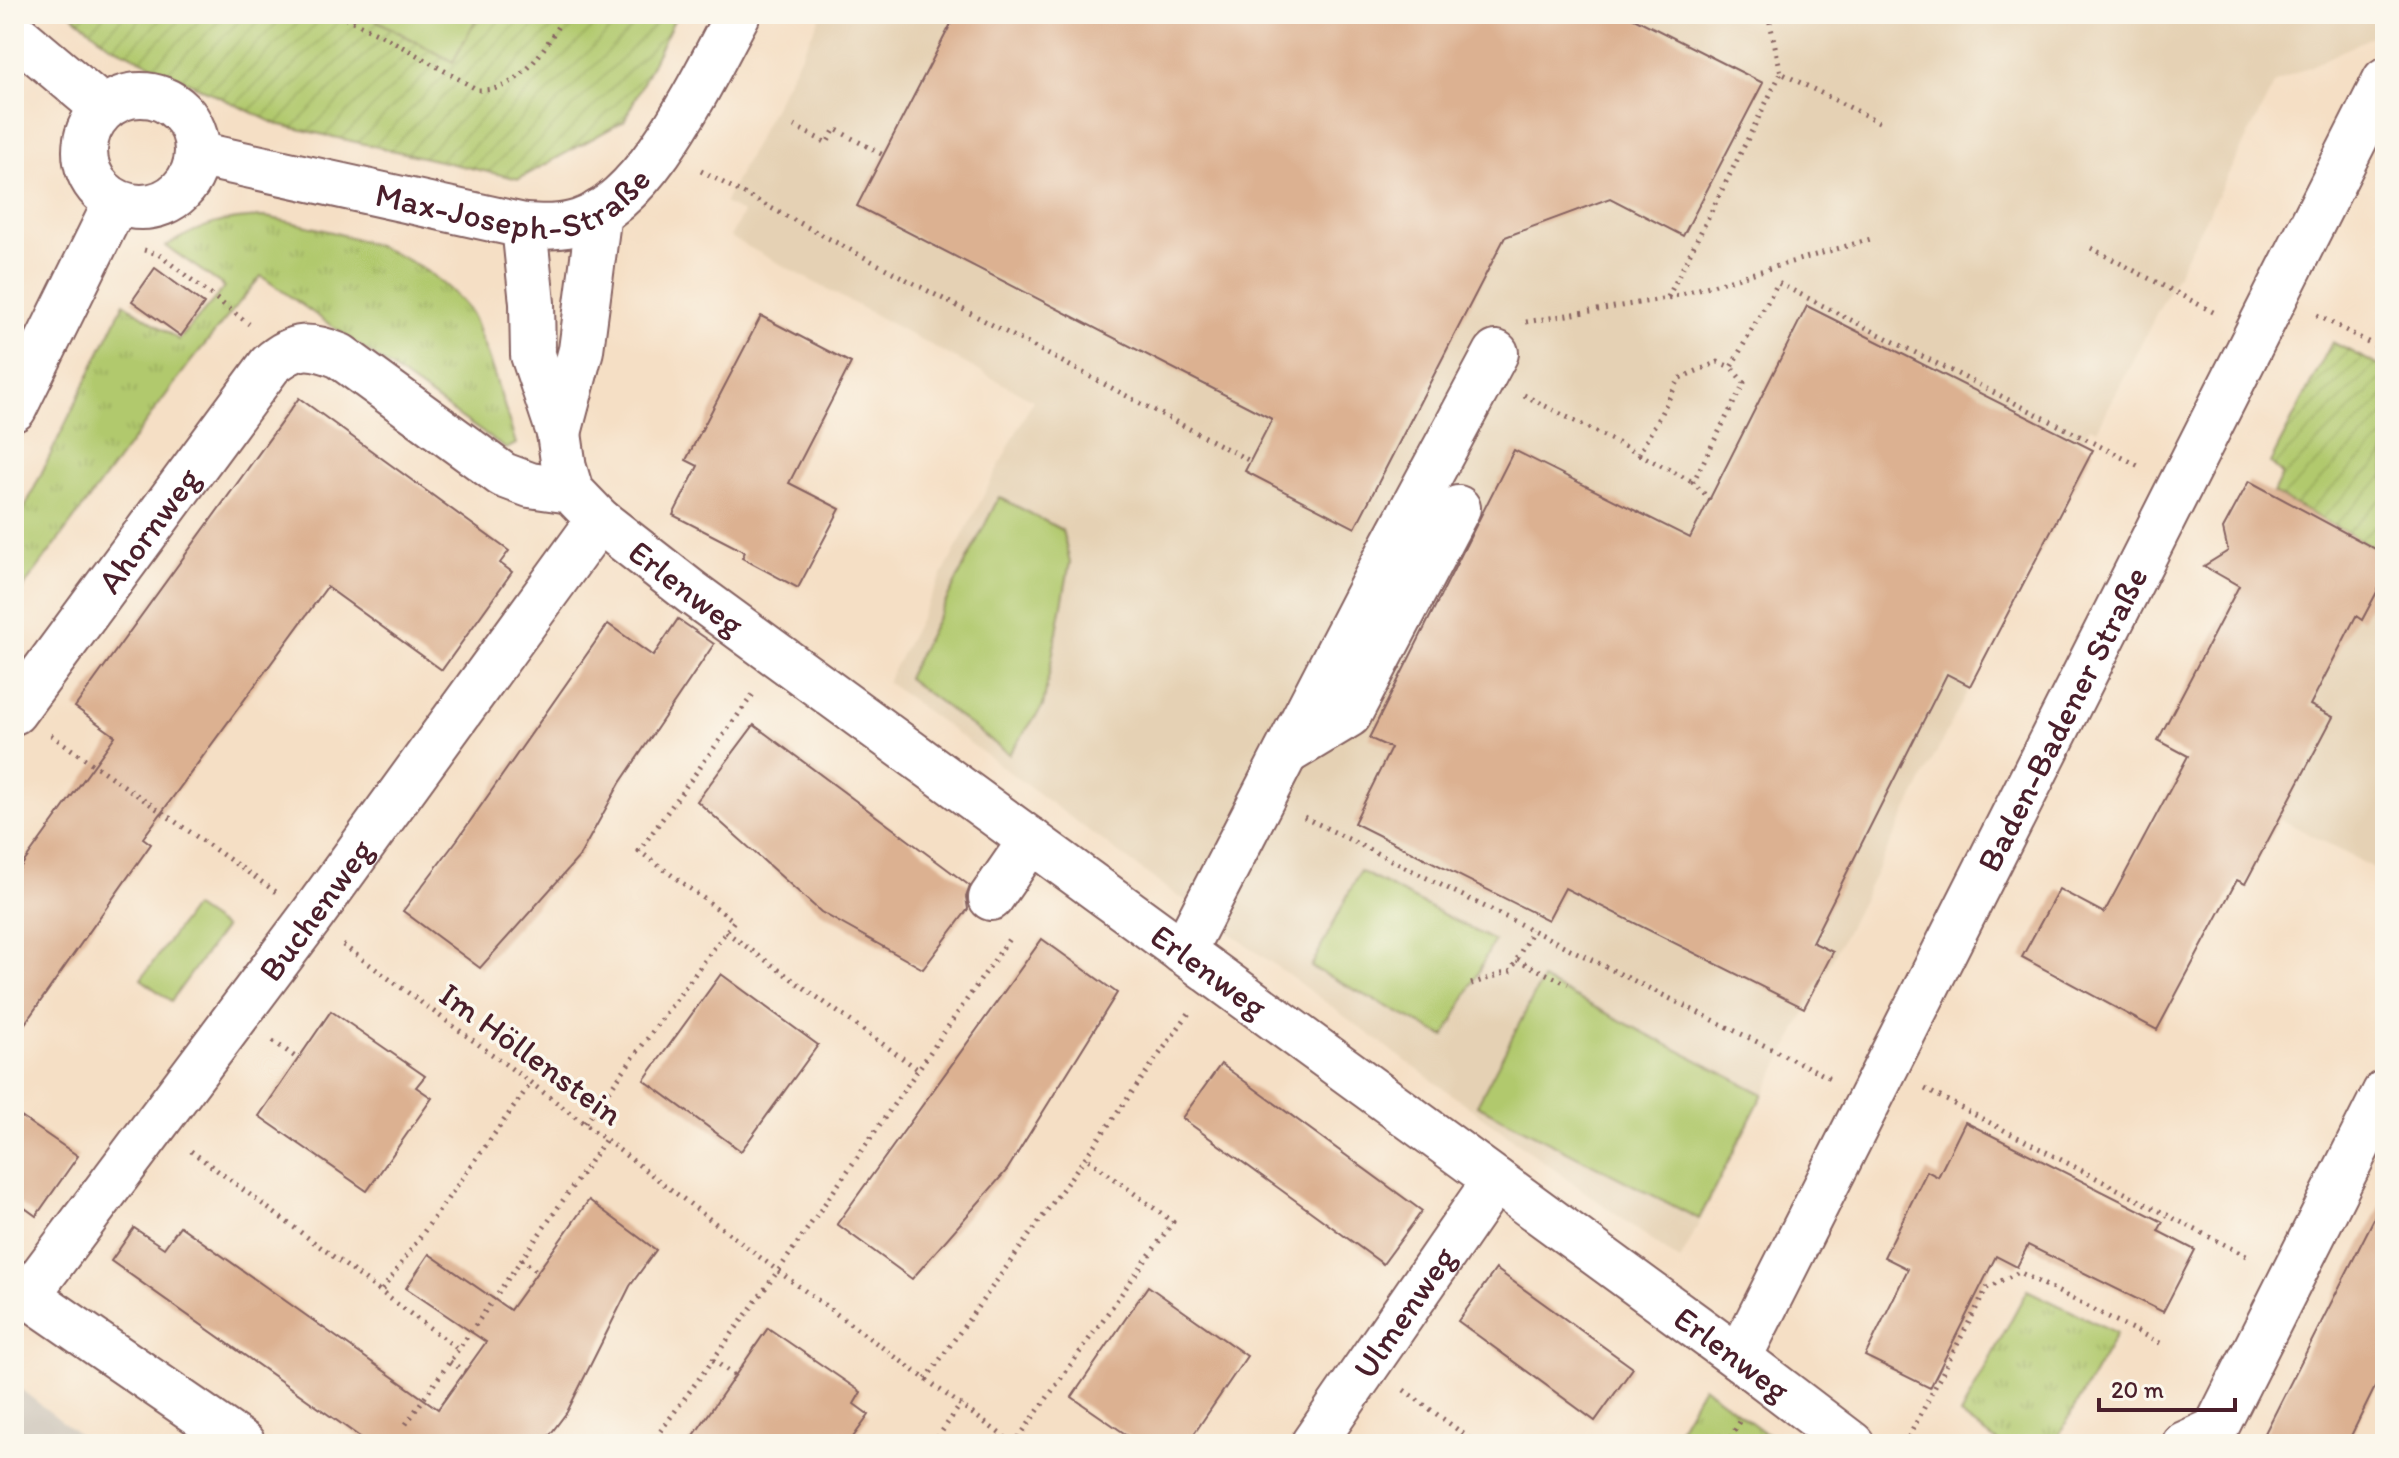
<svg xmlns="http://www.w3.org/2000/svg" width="2399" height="1458" font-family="Itim,sans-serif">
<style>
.built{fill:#e5d1b4}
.industrial{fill:#cbc3b8}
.grass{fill:url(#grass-tufts);stroke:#7e744c;stroke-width:2}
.garden{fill:url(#garden-furrows);stroke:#7e744c;stroke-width:2}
.pitch{fill:#b1c96d;stroke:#7e744c;stroke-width:2}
.building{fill:#dcb191}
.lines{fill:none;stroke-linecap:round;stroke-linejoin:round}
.minor-casing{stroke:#866261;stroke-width:48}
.path{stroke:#866261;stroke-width:5;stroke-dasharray:2 6;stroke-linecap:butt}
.minor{stroke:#fff;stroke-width:44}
.labels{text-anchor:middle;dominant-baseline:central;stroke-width:7;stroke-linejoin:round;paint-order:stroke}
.street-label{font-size:34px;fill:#4a1f2b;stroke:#fbf7ec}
</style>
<defs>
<pattern id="grass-tufts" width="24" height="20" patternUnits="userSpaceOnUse" patternTransform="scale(2)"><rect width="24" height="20" fill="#b1c96d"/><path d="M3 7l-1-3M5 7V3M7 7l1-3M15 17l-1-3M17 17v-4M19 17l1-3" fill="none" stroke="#9aac5f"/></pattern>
<pattern id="garden-furrows" width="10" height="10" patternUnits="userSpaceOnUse" patternTransform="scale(2)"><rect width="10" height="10" fill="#b1c96d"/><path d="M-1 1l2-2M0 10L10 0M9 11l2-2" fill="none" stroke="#9aac5f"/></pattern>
</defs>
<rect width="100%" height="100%" fill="#fbf7ec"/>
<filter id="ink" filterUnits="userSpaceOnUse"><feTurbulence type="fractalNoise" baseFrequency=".0125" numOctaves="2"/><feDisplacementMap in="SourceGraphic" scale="16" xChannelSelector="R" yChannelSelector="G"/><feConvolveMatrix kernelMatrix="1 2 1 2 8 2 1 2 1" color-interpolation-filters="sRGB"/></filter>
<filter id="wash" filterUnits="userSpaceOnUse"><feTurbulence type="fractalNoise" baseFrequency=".006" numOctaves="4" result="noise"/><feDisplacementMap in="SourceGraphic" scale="32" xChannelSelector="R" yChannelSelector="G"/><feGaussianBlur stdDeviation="1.8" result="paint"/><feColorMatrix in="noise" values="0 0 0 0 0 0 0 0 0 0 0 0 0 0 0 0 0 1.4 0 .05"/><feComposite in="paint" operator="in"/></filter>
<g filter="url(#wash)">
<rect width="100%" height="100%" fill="#f5dfc5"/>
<!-- built -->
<g class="built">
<path d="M822,14h1563v10l-5,9 -105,50 -178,347 -7,-3 -9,16 12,7 -123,236 -290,575 -499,-364 -1,1 -293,-216 146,-282 -303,-163 13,-24 -19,-10z"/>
<path d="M2385,577v297l-114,-60 61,-97 -22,-12 46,-89 6,4z"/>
</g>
<!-- industrial -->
<path class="industrial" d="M14,1384l77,60h-77z"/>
<!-- grass -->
<g class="grass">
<path d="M266,217c72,15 156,32 203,93 6,8 9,20 12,29 14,34 24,70 35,105l-10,5 -245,-173 -69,84 -178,240v-70l110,-227 55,37 46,-53 -59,-41c37,-22 58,-28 100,-29z"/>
<path d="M2027,1290l90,43 -63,111h-54l-40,-29z"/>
<path d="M1703,1386l77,58h-110z"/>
</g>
<!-- garden -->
<g class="garden">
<path d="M71,14h606l-53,107 -105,58 -243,-55 -168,-80z"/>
<path d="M2332,342l53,27v185l-112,-61 9,-19 -12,-11z"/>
</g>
<!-- pitch -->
<g class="pitch">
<path d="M365,14h114l-26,48z"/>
<path d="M999,497l63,33 8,32 -27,144 -34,48 -102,-76z"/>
<path d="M1360,871l134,70 -49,96 -134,-70z"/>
<path d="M193,907l31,21 -53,73 -30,-22z"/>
<path d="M1542,980l221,114 -64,125 -222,-114z"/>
</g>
<g id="blocks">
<!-- building -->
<g class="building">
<path d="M956,14h670l137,69 -80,153 -73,-38 -105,39 -150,291 -110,-57 27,-52 -415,-213z"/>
<path d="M155,268l49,36 -23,32 -49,-35z"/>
<path d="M1807,306l286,144 -123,236 -23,-12 -135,268 21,10 -29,56 -239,-120 -17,32 -194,-97 37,-75 -22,-10 145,-288 176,88z"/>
<path d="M761,316l90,47 -62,120 51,26 -42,79 -56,-30 3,-6 -72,-37 25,-49 -12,-6z"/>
<path d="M299,398l210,153 -9,12 12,9 -70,98 -115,-83 -184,251 8,6 -137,195v-163l101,-140 -40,-29z"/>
<path d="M2249,481l136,73v23l-23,43 -6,-4 -46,89 23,12 -88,167 -8,-4 -80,150 -135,-73 37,-68 45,24 84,-157 -30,-16 81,-154 -35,-20 24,-15 -5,-22z"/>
<path d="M678,619l36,25 -94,139 -41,74 -99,111 -77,-57 54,-71 151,-216 45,32z"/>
<path d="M754,725l216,161 -4,11 2,12 -45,60 -102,-57 -124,-111z"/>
<path d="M1042,939l75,54 -110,177 -95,109 -75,-55z"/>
<path d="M721,974l97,71 -77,106 -97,-71z"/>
<path d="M331,1011l94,65 -9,11 16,11 -65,93 -108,-75z"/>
<path d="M1221,1064l201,147 -39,53 -201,-146z"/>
<path d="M14,1112l64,44 -42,60 -22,-16z"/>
<path d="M1965,1122l198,100 -5,9 37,19 -32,62 -135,-67 -11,22 -21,-11 -66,132 -65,-32 43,-87 -24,-12 43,-86 11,6z"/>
<path d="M2385,1197v170l-38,77h-60l-22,-11z"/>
<path d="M589,1200l67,50 -26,36 -63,126 -24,32h-173l-259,-183 23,-33 30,20 16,-22 258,183 48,-67 -80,-54 23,-34 81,56z"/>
<path d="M1496,1269l137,99 -38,53 -137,-100z"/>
<path d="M1148,1286l99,70 -60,88h-47l-68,-47z"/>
<path d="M768,1328l93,64 -7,12 15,11 -21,29h-160z"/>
</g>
</g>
</g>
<g filter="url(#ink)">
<use href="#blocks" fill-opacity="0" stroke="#866261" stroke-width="2"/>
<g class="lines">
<defs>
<g id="minor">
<path d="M14,33l89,75"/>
<circle cx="141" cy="151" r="56"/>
<path id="s1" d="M197,154l327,72c18,1 37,2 55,-4 70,-22 125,-147 159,-208"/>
<path id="s2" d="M524,226l8,77 1,52 26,78 5,35 7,23 28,29 92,72 1048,766 113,86"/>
<path d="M14,409l102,-207"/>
<path d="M559,433l22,-83 18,-138"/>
<path id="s3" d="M14,712l256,-347c25,-22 40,-21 70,-9l163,119 27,10 41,6"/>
<path d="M1286,753l63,-38 109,-207"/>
<path d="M991,898l40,-58"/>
<path d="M1183,952l210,-407 103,-192"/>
<path d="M14,1286l229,158"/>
<path id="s4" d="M27,1296l283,-378 289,-398"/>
<path id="s5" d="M1739,1358l646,-1278"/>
<path id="s6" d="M1313,1444l182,-264"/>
<path d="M2184,1444l31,-14 170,-338"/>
</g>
</defs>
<!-- minor casing -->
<use href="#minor" class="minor-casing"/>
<!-- path -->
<g class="path">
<path d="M338,14l47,23 93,53c44,2 67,-42 87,-76"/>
<path d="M1768,14l13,59 100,50"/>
<path d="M794,126l33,17 8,-14 48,26"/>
<path d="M701,171l549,290"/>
<path d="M2091,248l126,66"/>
<path d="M144,250l14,4 91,70"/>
<path d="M1668,297l113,-224"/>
<path d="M2317,315l68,36"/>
<path d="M1526,322l142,-24 206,-60"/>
<path d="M1524,395l115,59 41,-76 38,-16 13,5 47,-84 363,184"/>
<path d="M1639,454l54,28"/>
<path d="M1710,500l-17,-18 51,-99 -13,-16"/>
<path d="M51,735l225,157"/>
<path d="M1304,817l528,262"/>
<path d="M726,932l193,138"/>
<path d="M343,945l188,138 247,188 236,173"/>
<path d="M1517,960l51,24"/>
<path d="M1471,984l40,-13 21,-41"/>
<path d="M273,1041l25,18"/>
<path d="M1925,1089l325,169"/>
<path d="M585,1123l149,-202 -95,-70 115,-158"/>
<path d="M191,1151l267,198"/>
<path d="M521,1259l17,13"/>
<path d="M382,1290l149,-207"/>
<path d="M713,1360l22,16"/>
<path d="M450,1362l15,9"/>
<path d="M926,1379l263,-366"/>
<path d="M1404,1390l73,54"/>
<path d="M406,1424l200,-285"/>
<path d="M651,1444l127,-173 231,-332"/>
<path d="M933,1444l28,-40"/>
<path d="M1014,1444l159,-222 -88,-65"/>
<path d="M1726,1444l17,-27"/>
<path d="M1905,1444l82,-156 32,-16 143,72"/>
</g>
<!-- minor -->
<use href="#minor" class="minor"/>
</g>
</g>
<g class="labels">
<!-- street labels -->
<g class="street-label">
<text stroke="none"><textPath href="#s1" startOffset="328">Max-Joseph-Straße</textPath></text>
<text stroke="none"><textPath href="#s3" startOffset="226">Ahornweg</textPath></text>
<text stroke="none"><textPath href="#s2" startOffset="422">Erlenweg</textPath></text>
<text stroke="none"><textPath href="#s5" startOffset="716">Baden-Badener Straße</textPath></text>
<text stroke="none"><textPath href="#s4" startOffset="482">Buchenweg</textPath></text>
<text stroke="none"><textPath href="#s2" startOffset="1070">Erlenweg</textPath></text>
<text transform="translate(531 1054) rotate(36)">Im Höllenstein</text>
<text stroke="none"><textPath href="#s6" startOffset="160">Ulmenweg</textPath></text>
<text stroke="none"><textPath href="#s2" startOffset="1718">Erlenweg</textPath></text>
</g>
</g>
<!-- margin -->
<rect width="2399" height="1458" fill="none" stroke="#fbf7ec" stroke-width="48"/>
<!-- scale -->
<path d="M2099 1398v12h136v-12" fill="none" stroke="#4a1f2b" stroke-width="4"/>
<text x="2111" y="1398" font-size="24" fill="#4a1f2b" stroke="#fbf7ec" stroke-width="6" paint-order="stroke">20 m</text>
</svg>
